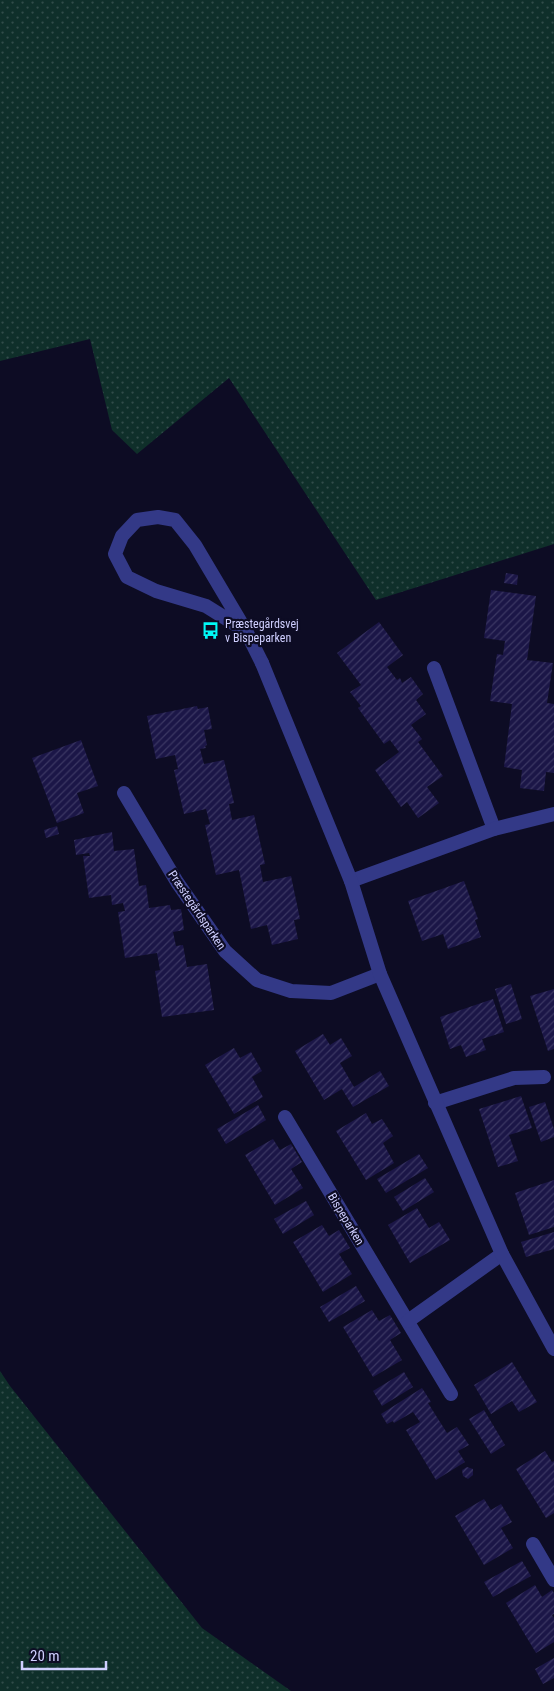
<svg xmlns="http://www.w3.org/2000/svg" width="554" height="1691" font-family="'Roboto Condensed',sans-serif">
<style>
.grass{fill:url(#grass-dots)}
.building{fill:url(#building-hatch)}
.lines{fill:none;stroke-linecap:round;stroke-linejoin:round}
.service{stroke:#333987;stroke-width:14}
.minor{stroke:#333987;stroke-width:14}
.tertiary{stroke:#333987;stroke-width:14}
.labels{text-anchor:middle;dominant-baseline:central;stroke-width:4.5;stroke-linejoin:round;paint-order:stroke}
.poi-label{font-size:12px;fill:#cfcfff;stroke:#0d0c24;text-anchor:start}
.street-label{font-size:12px;fill:#cfcfff;stroke:#0d0c24}
</style>
<defs>
<pattern id="grass-dots" width="8" height="8" patternUnits="userSpaceOnUse" patternTransform="scale(1.25)"><rect width="8" height="8" fill="#0f2f2a"/><path d="M2 2h.1M6 6h.1" fill="none" stroke="#314c4a" stroke-width="1.8" stroke-linecap="round"/></pattern>
<pattern id="building-hatch" width="6" height="6" patternUnits="userSpaceOnUse" patternTransform="scale(1.25)"><rect width="6" height="6" fill="#1b1647"/><path d="M-1 1l2-2M0 6l6-6M5 7l2-2" fill="none" stroke="#3b3763"/></pattern>
</defs>
<rect width="100%" height="100%" fill="#0d0c24"/>
<!-- grass -->
<g class="grass">
<path d="M0,0h554v544l-178,56 -147,-222 -92,76 -25,-24 -22,-91 -90,22z"/>
<path d="M0,1371l10,15 192,242 89,63h-291z"/>
</g>
<!-- building -->
<g class="building">
<path d="M506,573l12,2 -1,10 -13,-2z"/>
<path d="M491,590l45,6 -9,64 26,3 -6,40 7,1v69l-8,-1 -2,19 -24,-3 2,-18 -18,-3 8,-63 -22,-3 7,-47 6,1 2,-14 -21,-3z"/>
<path d="M379,622l24,33 -16,12 10,13 3,-2 2,5 9,-6 12,17 -7,6 10,14 -15,11 11,14 -4,3 25,34 -16,11 12,16 -21,15 -11,-16 -6,5 -26,-37 24,-18 -9,-12 -6,4 -26,-36 3,-2 -11,-14 11,-7 -24,-32z"/>
<path d="M197,706l1,3 10,-2 4,22 -8,1 3,15 -2,1 1,2 -6,1 4,15 20,-4 10,43 -5,1 3,16 22,-5 11,49 -5,1 3,17 28,-6 9,43 -6,1 4,19 -26,6 -5,-20 -16,4 -12,-59 -23,5 -11,-50 5,-1 -4,-15 -22,5 -10,-44 4,-1 -3,-14 -19,4 -9,-43z"/>
<path d="M81,740l17,46 -21,7 7,20 -27,10 -25,-65z"/>
<path d="M57,826l2,8 -13,4 -2,-8z"/>
<path d="M112,832l2,19 20,-2 5,37 7,-1 3,23 21,-3 1,5 10,-1 3,21 -11,2 3,14 7,-1 4,22 20,-3 7,46 -52,7 -7,-46 5,-1 -3,-17 -32,5 -7,-46 7,-1 -2,-8 -11,2 -1,-10 -22,3 -6,-42h7l-1,-3 -13,2 -2,-15z"/>
<path d="M464,881l14,38 -3,1 6,17 -33,12 -5,-15 -21,7 -14,-40z"/>
<path d="M511,984l11,35 -16,5 -11,-35z"/>
<path d="M554,989v60l-6,2 -18,-55z"/>
<path d="M493,999l11,33 -22,7 4,11 -20,7 -5,-12 -11,4 -10,-32z"/>
<path d="M323,1034l7,11 11,-7 11,18 -12,7 14,24 26,-16 9,15 -36,21 -11,-18 -18,11 -29,-49z"/>
<path d="M234,1048l6,10 11,-6 11,19 -10,6 11,20 -29,17 -29,-49z"/>
<path d="M521,1096l11,32 -23,7 9,26 -20,6 -19,-58z"/>
<path d="M545,1102l9,27v8l-13,5 -12,-35z"/>
<path d="M258,1105l8,15 -40,24 -9,-15z"/>
<path d="M366,1113l6,11 10,-5 11,17 -10,7 11,20 -28,17 -30,-49z"/>
<path d="M273,1139l7,11 11,-6 11,18 -11,7 12,19 -28,17 -30,-50z"/>
<path d="M419,1154l9,14 -42,25 -9,-14z"/>
<path d="M425,1178l9,14 -31,19 -9,-14z"/>
<path d="M554,1180v47l-25,8 -14,-42z"/>
<path d="M306,1201l8,14 -31,19 -9,-15z"/>
<path d="M417,1208l12,20 10,-6 11,18 -40,23 -22,-38z"/>
<path d="M322,1225l7,11 10,-6 11,18 -11,6 13,20 -29,18 -30,-50z"/>
<path d="M554,1232v17l-28,8 -5,-15z"/>
<path d="M356,1286l9,15 -36,21 -9,-15z"/>
<path d="M372,1310l7,11 11,-6 11,18 -11,7 12,20 -29,17 -30,-50z"/>
<path d="M512,1362l25,40 -18,10 -7,-11 -21,13 -17,-29z"/>
<path d="M404,1372l9,15 -31,19 -9,-15z"/>
<path d="M422,1388l9,14 -3,1 19,30 10,-6 12,18 -11,6 7,11 -29,18 -30,-50 14,-8 -7,-10 -19,11 -1,-2 -6,3 -6,-10z"/>
<path d="M484,1410l21,35 -14,9 -22,-35z"/>
<path d="M545,1451l7,11 2,-1v52l-8,5 -30,-49z"/>
<path d="M467,1467l6,2v6l-5,4 -5,-3 -1,-6z"/>
<path d="M484,1499l7,11 10,-6 11,18 -11,6 12,20 -29,17 -29,-49z"/>
<path d="M522,1561l9,15 -38,21 -9,-15z"/>
<path d="M535,1585l7,12 10,-7 2,3v21l-2,1 2,3v24l-18,11 -30,-50z"/>
<path d="M554,1658v20l-11,6 -8,-15z"/>
</g>
<g class="lines">
<!-- service -->
<path class="service" d="M246,631l-51,-86 -20,-25 -17,-3 -21,3 -15,16 -7,18 12,23 29,14 50,15 40,25 16,32"/>
<!-- minor -->
<g class="minor">
<path d="M434,668l60,161"/>
<path d="M124,793l53,89 48,69 32,29 34,11 40,2 49,-19"/>
<path d="M351,881l143,-52 60,-15"/>
<path d="M435,1103l79,-25 30,-1"/>
<path d="M285,1117l166,277"/>
<path d="M408,1321l94,-67"/>
<path d="M533,1544l21,36"/>
</g>
<!-- tertiary -->
<path class="tertiary" d="M262,663l89,218 29,93 122,280 52,95"/>
</g>
<!-- icons -->
<defs>
<symbol id="bus-bare" viewBox="-9 -9 18 18"><path d="M-5-6H5V4H4V6H2V4H-2V6H-4V4H-5ZM-3.5-4V0h7V-4ZM-3.5 1.2v1.5H-2V1.2ZM2 1.2v1.5H3.5V1.2Z" fill="#00faf7" stroke="#0d0c24" stroke-width="2.5" paint-order="stroke"/></symbol>
</defs>
<g fill-rule="evenodd">
<use href="#bus-bare" x="198" y="618" width="25" height="25"/>
</g>
<g class="labels">
<!-- poi labels -->
<g class="poi-label">
<text x="225" y="624">Præstegårdsvej<tspan x="225" dy="14">v Bispeparken</tspan></text>
</g>
<!-- street labels -->
<g class="street-label">
<text transform="translate(197 910) rotate(56)">Præstegårdsparken</text>
<text transform="translate(346 1219) rotate(59)">Bispeparken</text>
</g>
</g>
<!-- scale -->
<path d="M22 1661v8h84v-8" fill="none" stroke="#cfcfff" stroke-width="2.5"/>
<text x="30" y="1661" font-size="15" fill="#cfcfff" stroke="#0d0c24" stroke-width="4" paint-order="stroke">20 m</text>
</svg>
